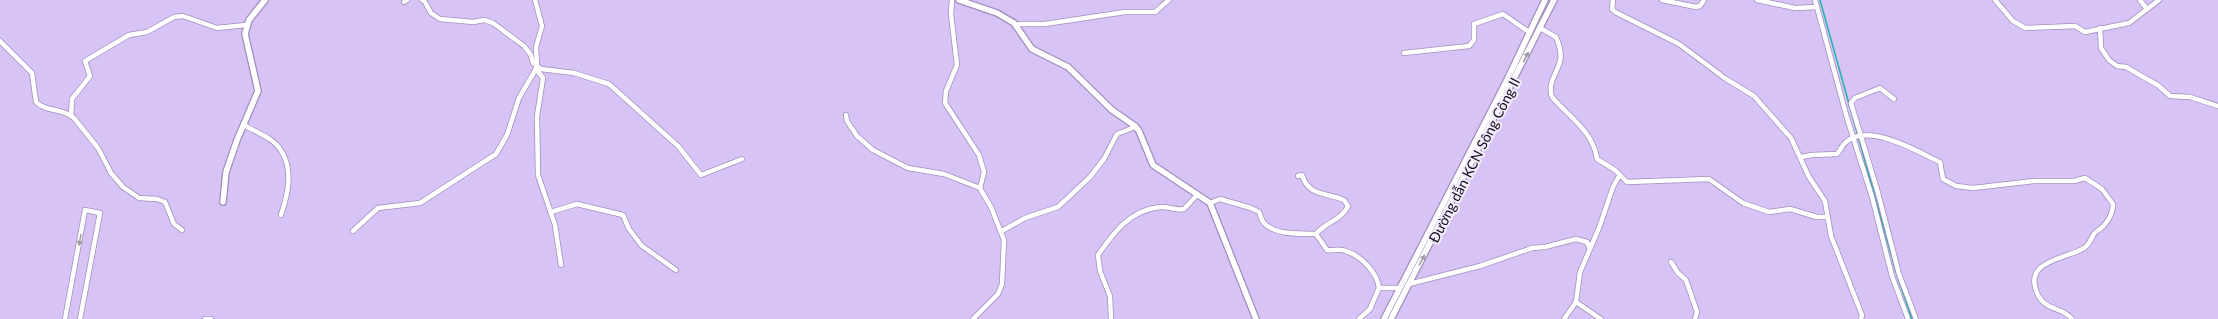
<svg xmlns="http://www.w3.org/2000/svg" width="2218" height="319" font-family="Lato,sans-serif">
<style>
.lines{fill:none;stroke-linecap:round;stroke-linejoin:round}
.stream{stroke:#1eb4a4;stroke-width:1.5}
.minor-casing{stroke:#a18dbd;stroke-width:6}
.tertiary-casing{stroke:#a18dbd;stroke-width:8}
.minor{stroke:#fff;stroke-width:4.5}
.tertiary{stroke:#fff;stroke-width:5.5}
.oneway{fill:#a09da4}
.labels{text-anchor:middle;dominant-baseline:central;stroke-width:4;stroke-linejoin:round;paint-order:stroke}
.street-label{font-size:14px;fill:#120a1c;stroke:#f2ecfb}
</style>
<rect width="100%" height="100%" fill="#d8c3f6"/>
<g class="lines">
<!-- stream -->
<g class="stream">
<path d="M1820,0l76,272"/>
<path d="M1897,275l15,44"/>
</g>
<defs>
<g id="minor">
<path d="M422,0l3,2 6,11 9,6 33,3 11,-2 9,3 31,23 7,9 2,8 8,6 33,4 35,11 69,62 23,29 41,-16"/>
<path d="M952,0l-1,14 6,51 -11,26 -1,12 34,52 5,17 -4,16 2,4 9,15 13,33 -2,44 -4,10 -25,25"/>
<path d="M1613,0l-1,9 3,3 64,32 47,35 28,17 37,42 18,39 16,24 6,35 31,79 -1,4"/>
<path d="M1662,0l34,7 4,-1 4,-6"/>
<path d="M1757,0l38,8 22,-1"/>
<path d="M1815,0l32,118 25,79 20,79 16,43"/>
<path d="M1995,0l18,21 12,7 50,-2 10,6 44,-9 30,-23"/>
<path d="M2140,0l7,9"/>
<path d="M404,2l3,-2"/>
<path d="M1017,27l2,-3h26l80,-12h30l14,-12"/>
<path d="M1540,28l16,9c3,6 6,18 4,24 -3,13 -13,22 -8,36 17,20 41,34 45,62l18,11 12,12 82,-3 34,24 26,9 21,-3 27,8h10"/>
<path d="M2100,28l1,20 8,12 8,6 9,1 33,19 11,10 20,1 28,9"/>
<path d="M0,41l32,32 4,29c10,10 27,6 38,16l24,30 13,25 12,14 16,11 18,1 8,3 9,22 8,6"/>
<path d="M1404,53l65,-7 5,-6v-16l29,-10 26,18"/>
<path d="M536,69l7,9 -6,38 1,59 17,50 6,40"/>
<path d="M1894,99l-14,-11 -25,10 -4,5 27,90 21,81 17,45"/>
<path d="M846,115l1,6 10,15 16,14 35,18 36,6 36,14"/>
<path d="M71,116l1,-17 18,-23 -5,-15 44,-26 18,-3 27,-15 9,-1 34,12 29,-3"/>
<path d="M244,125c11,7 28,12 36,24 14,20 8,45 1,66"/>
<path d="M1801,157l11,-2 25,-1c3,-3 5,-9 9,-12 23,-20 72,10 94,20l3,17 13,7 17,2 61,-7h40l11,-3 17,11 11,15c0,10 -7,22 -16,27 -6,4 -6,13 -13,17 -17,11 -63,12 -46,47 8,16 25,12 34,24"/>
<path d="M1298,176l4,-1c7,22 24,17 42,25l4,6c-5,13 -24,17 -32,28"/>
<path d="M1210,203l10,-4 31,9 8,4c2,4 2,8 5,11 12,13 37,10 52,11l11,16c6,1 13,-2 19,1 15,5 31,21 33,37h20"/>
<path d="M551,212l26,-8 46,11 6,14 13,17 34,24"/>
<path d="M353,231l25,-23 42,-5 76,-49 11,-19 12,-37 18,-31 -1,-20 6,-21 -7,-26"/>
<path d="M1002,231l23,-13 33,-11 32,-30 14,-18 13,-25 18,-7"/>
<path d="M1671,262l7,11 8,7 11,32 -2,7"/>
<path d="M1409,284l71,-18 52,-18 13,-1 31,-8 11,3 3,7"/>
<path d="M1576,302l25,17"/>
<path d="M65,319l20,-109 15,3 -20,106"/>
<path d="M205,319h6"/>
<path d="M1111,319l-1,-23 -10,-25 -2,-16c16,-23 32,-45 62,-48 8,-1 16,4 24,2l13,-14"/>
<path d="M1359,319l11,-10 9,-21"/>
<path d="M1564,319l12,-17 4,-30 19,-44 14,-41 6,-11"/>
</g>
<g id="tertiary">
<path d="M959,0l38,13 17,10 18,26 36,18 44,43 23,16 4,5 14,34 57,38 46,116"/>
<path d="M223,202l3,-30 11,-32 21,-49 -13,-57 4,-14 16,-20"/>
<path d="M1384,319l123,-239 38,-80"/>
<path d="M1391,319l163,-319"/>
</g>
</defs>
<!-- minor casing -->
<use href="#minor" class="minor-casing"/>
<!-- tertiary casing -->
<use href="#tertiary" class="tertiary-casing"/>
<!-- minor -->
<use href="#minor" class="minor"/>
<!-- tertiary -->
<use href="#tertiary" class="tertiary"/>
</g>
<!-- one-way arrows -->
<defs><path id="oneway-solid" d="M-6-.8H1V-3.2L6.5 0L1 3.2V.8H-6Z"/></defs>
<g class="oneway">
<use href="#oneway-solid" transform="translate(1526 57) rotate(-64)"/>
<use href="#oneway-solid" transform="translate(80 240) rotate(100)"/>
<use href="#oneway-solid" transform="translate(1422 260) rotate(-61)"/>
</g>
<g class="labels">
<!-- street labels -->
<g class="street-label">
<text transform="translate(1474 160) rotate(-63)">Đường dẫn KCN Sông Công II</text>
</g>
</g>
</svg>
